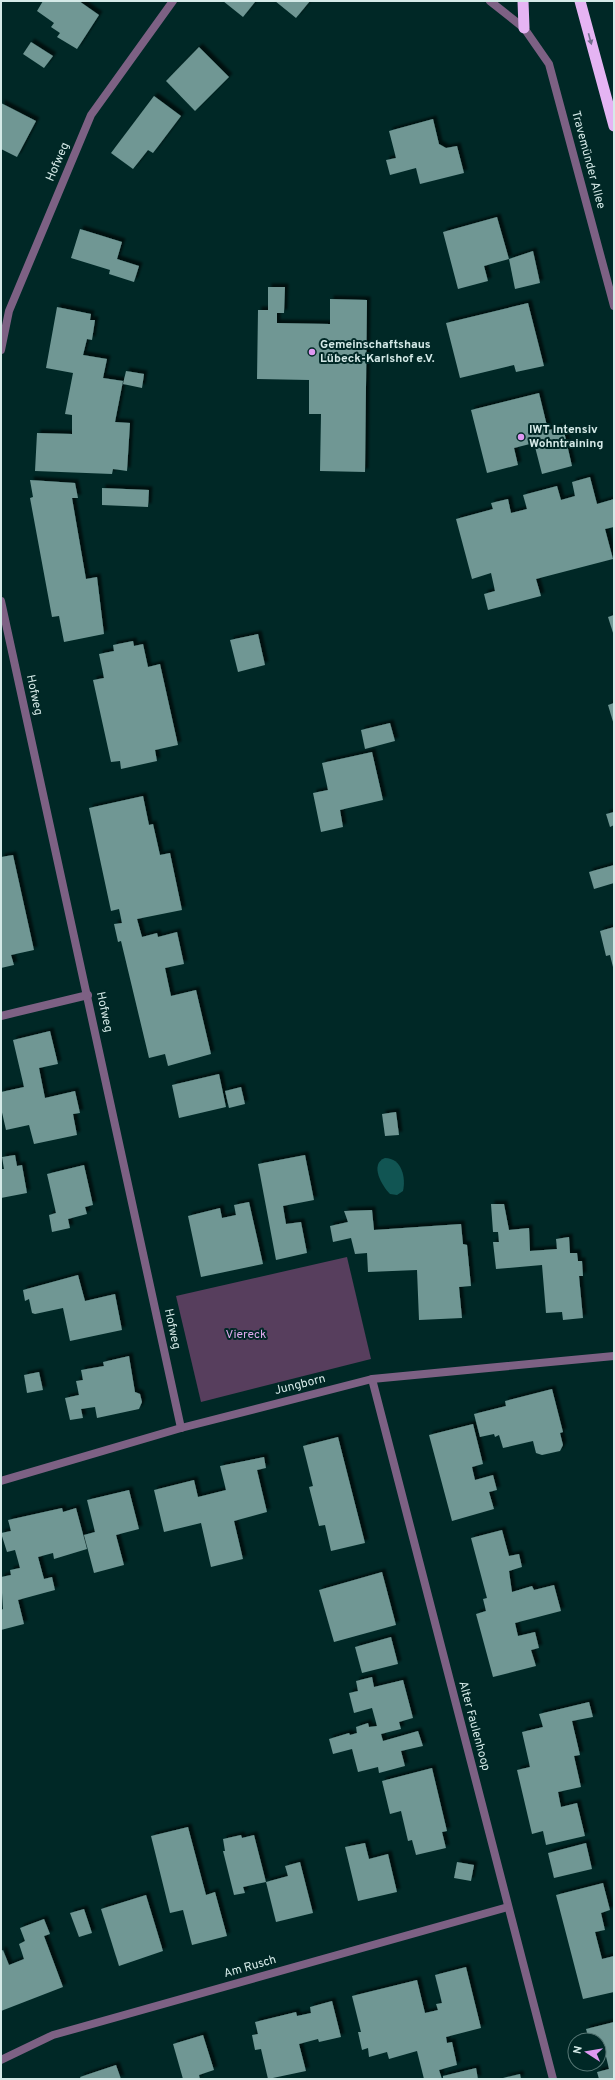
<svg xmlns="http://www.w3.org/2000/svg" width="615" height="2080" font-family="Overpass,sans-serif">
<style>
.green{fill:#573e5d}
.water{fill:#115553}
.building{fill:#6f9794;filter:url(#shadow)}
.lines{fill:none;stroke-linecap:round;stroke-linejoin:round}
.minor{stroke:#7d6184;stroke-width:8}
.trunk{stroke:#e5b4f3;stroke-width:11}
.oneway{fill:#726e8c}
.poi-dot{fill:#df98f2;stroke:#002826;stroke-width:1.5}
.labels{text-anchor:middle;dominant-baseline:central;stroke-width:4;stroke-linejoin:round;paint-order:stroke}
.street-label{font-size:12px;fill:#d5eae8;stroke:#002826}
.poi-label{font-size:12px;font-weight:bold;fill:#d5eae8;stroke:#002826;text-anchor:start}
.park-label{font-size:12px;fill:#dfa9ed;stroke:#002826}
</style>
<defs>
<filter id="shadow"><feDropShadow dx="3.5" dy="-3.5" stdDeviation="1" flood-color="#0009"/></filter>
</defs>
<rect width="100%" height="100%" fill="#002826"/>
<!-- green -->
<path class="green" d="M347,1257l24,102 -170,43 -25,-106z"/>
<!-- water -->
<path class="water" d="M385,1158c17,0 21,20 18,33l-6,4 -7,-1c-8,-8 -21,-30 -5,-36z"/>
<!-- building -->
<g class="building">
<path d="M43,1h36l20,14 -22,34 -20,-12 3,-4 -9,-6 3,-4 -17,-12z"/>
<path d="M223,1h30l2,1 -12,15z"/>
<path d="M275,1h35l-14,17z"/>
<path d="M31,42l22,14 -9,12 -21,-14z"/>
<path d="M199,47l30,30 -34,34 -29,-30z"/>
<path d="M154,96l27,20 -28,37 -5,-3 -15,19 -22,-16z"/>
<path d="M1,103l35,18 -19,36 -16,-8z"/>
<path d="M433,119l6,25 7,4 11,-2 7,27 -44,11 -4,-16 -26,7 -4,-15 10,-2 -7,-27z"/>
<path d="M497,217l12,42 -25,7 4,15 -30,8 -15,-57z"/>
<path d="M80,229l42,13 -5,17 22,7 -5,16 -25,-8 1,-4 -39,-12z"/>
<path d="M533,251l7,32 -25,6 -6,-30z"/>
<path d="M268,287h17l-1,26h-7v10l53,1v-25l37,1 -2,172 -45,-1 1,-57h-12v-34l-52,-1 1,-69h10z"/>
<path d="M528,303l16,63 -28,6 -2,-7 -54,13 -14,-55z"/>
<path d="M57,307l34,7 -1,6h5l-3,20 -5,-1 -4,16 24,4 -4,19 20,3 -8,41 15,1 -3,48 -14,-2 -1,5 -77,-3 2,-38 35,1v-19l-7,-1 8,-41 -27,-5z"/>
<path d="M126,371l18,3 -2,14 -19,-4z"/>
<path d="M539,393l9,37 15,-3 9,39 -30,8 -8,-31 -20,5 4,17 -31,8 -16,-63z"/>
<path d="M590,477l7,27 17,-5v28l-9,2 8,30 -77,20 5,17 -53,14 -4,-16 11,-3 -4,-18 -19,6 -16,-60 37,-10 -2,-6 17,-4 3,14 16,-4 -4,-14 34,-9 4,14 14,-4 -3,-14z"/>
<path d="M30,480l45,3 3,15h-6l14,81 11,-2 7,57 -40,8 -5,-26 -7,1 -22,-119 3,-1z"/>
<path d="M102,488l47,2 -1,17 -46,-2z"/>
<path d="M614,615v21l-6,-19z"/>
<path d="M258,634l7,31 -27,7 -8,-32z"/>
<path d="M133,641l1,5 9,-2 5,23 12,-3 18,81 -23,5 2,11 -36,8 -1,-8 -9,1 -18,-82 11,-2 -5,-24 15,-3 -1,-6z"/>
<path d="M614,703v22l-6,-20z"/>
<path d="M390,723l5,18 -30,8 -4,-19z"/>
<path d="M372,752l11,48 -43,10 3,17 -22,5 -8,-39 15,-3 -6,-27z"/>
<path d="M143,796l6,29 4,-1 7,31 10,-2 12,57 -45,9 5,18 15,-4 1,4 19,-5 7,32 -19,4 6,28 25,-6 15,64 -43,12 -3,-12 -16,4 -28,-117 -3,1 -4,-18 8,-1 -3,-14 -8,2 -22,-103z"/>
<path d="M614,812v13l-4,2 -4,-13z"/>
<path d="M13,855l21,95 -23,5 3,10 -13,3v-111z"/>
<path d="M614,865v18l-20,6 -5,-17z"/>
<path d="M614,927v40h-1l-3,-12 -4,1 -6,-25z"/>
<path d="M50,1031l8,33 -19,4 6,30 30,-7 5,22 -7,1 4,21 -43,9 -5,-19 -23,5 -5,-22v-16l23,-5 -11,-47z"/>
<path d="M219,1074l7,33 -47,11 -7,-33z"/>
<path d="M241,1087l4,17 -16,4 -4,-17z"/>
<path d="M396,1112l3,23 -14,1 -3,-22z"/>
<path d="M15,1155l2,11 5,-1 5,28 -26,5v-29h3l-2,-12z"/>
<path d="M305,1155l9,45 -31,6 3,18 15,-2 6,31 -31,7 -18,-96z"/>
<path d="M84,1165l9,40 -8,2 2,7 -19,5 2,9 -18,4 -3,-17 7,-2 -9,-39z"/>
<path d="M249,1202l14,62 -62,13 -13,-61 32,-8 2,10 14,-3 -2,-10z"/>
<path d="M491,1204h13l5,26 20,-2 1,23 27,-2 -1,-10 13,-2 1,16h7l1,8h4l1,15h-4l4,42 -20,2 -1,-8 -16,1 -4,-48 -46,4 -3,-27h6l-1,-10h-5z"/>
<path d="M372,1210l2,20 87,-6 2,20 4,1 4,41 -12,1 3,31 -43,2 -2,-50 -49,2 -1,-19 -12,1 -4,-16 -18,4 -3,-16 18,-4 -4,-11z"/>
<path d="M78,1275l7,26 30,-7 7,36 -52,11 -7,-33 -28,6 -3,-1 -3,-14 -4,2 -2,-11z"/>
<path d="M129,1356l6,36 5,2 2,8 -3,7 -42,9 -2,-11 -14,2 2,9 -13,2 -5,-22 14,-3 -3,-14 7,-1 -2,-10 23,-4 -1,-4z"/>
<path d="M39,1372l4,18 -16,3 -3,-18z"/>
<path d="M552,1389l11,43 -3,1 3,12 -3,6 -18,4 -6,-2 -3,-12 -30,7 -4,-13 -4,2 -1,-3 -14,3 -6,-23 32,-8 -1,-5z"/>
<path d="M473,1424l10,40 -11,3 3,13 18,-5 4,15 -8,2 5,17 -42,12 -23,-86z"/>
<path d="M338,1437l27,106 -34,8 -6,-26 -6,1 -10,-39 4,-1 -10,-40z"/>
<path d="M264,1457l2,11 -9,2 10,42 -33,9 9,38 -32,8 -10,-44 -37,9 -10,-42 40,-10 4,17 28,-7 -6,-24z"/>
<path d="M129,1490l10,39 -23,6 8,30 -30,8 -10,-38 11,-3 -8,-32z"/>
<path d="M62,1508l1,4 13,-4 11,41 -33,10 -1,-6 -15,4 6,22 8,-2 3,13 -37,10 6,24 -23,6v-20l2,-1 -2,-32 10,-2 -1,-5 10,-2 -5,-18 -8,2 -6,-19 10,-2 -3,-11z"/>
<path d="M502,1530l7,26 10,-2 3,13 -13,4 3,21 20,-6 2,4 20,-5 7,26 -46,12 3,13 17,-4 4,16 -8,2 5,16 -43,11 -17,-63 10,-3 -3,-12 4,-1 -16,-60z"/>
<path d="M382,1572l14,53 -62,17 -15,-52z"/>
<path d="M391,1637l7,27 -36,9 -7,-26z"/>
<path d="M372,1677l2,10 29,-7 10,38 -14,4 2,7 -20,5 2,7 35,-10 5,15 -22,5 4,15 -26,7 -1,-6 -20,5 -6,-23 -19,5 -4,-15 20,-6 1,2 7,-2 -1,-6 12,-4 1,4 8,-1 -5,-18 -18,5 -5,-20 9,-2 -2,-10z"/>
<path d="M589,1702l4,15 -21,4 8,34 -6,1 7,31 -23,5 3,15 16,-4 8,33 -39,9 -3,-14 -11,3 -15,-64 13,-3 -8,-35 21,-5 -4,-13z"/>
<path d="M432,1768l15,63 -5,1 4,16 -30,7 -4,-15 -4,1 -7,-30 -11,3 -8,-33z"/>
<path d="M188,1827l18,68 9,-3 12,44 -35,9 -9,-35 -13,3 -19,-77z"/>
<path d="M241,1835l1,3 12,-3 12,47 22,-6 -3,-10 15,-4 13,51 -37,9 -10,-40 -23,5 2,6 -11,2 -11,-44h2l-2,-12z"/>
<path d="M365,1843l4,16 19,-5 9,38 -39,9 -13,-54z"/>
<path d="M586,1843l6,26 -38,9 -6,-25z"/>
<path d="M457,1862l17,3 -3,16 -17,-3z"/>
<path d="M603,1883l7,27 -9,3 4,17 -10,2 7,27 12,-3v36l-31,7 -27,-104z"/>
<path d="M146,1895l17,56 -44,15 -18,-57z"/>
<path d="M84,1909l8,24 -13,4 -9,-24z"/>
<path d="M44,1919l6,15 -6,2 19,51 -62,24v-60l2,-1 6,15 15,-6 -5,-15 6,-3 -5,-13z"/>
<path d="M466,1967l15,61 -35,9 1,6 5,-1 5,23 -18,5 3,9h-18l-7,-28 -28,8 -2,-7 -18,5 -1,-9 -6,2 -4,-18h3l-9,-36 65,-16 8,33 13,-3 -2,-6 6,-1 -7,-28z"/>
<path d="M332,2001l9,36 -22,5 -1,-3 -19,5 7,27 -38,8 -7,-30 -6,1 -3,-15 6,-1 -3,-12 41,-10 1,4 14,-3 -1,-6z"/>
<path d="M614,2022v57h-15l-2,-7 12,-3 -7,-29h-13l-3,-11z"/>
<path d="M203,2035l11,35 -15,5 1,4h-17l-10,-35z"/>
<path d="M116,2065l5,14h-40l-1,-2z"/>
<path d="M476,2068l2,11h-35v-3z"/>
<path d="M520,2074l1,5h-18v-1z"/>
</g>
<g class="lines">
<!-- minor -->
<g class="minor">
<path d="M490,1l34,27 25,36 65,242"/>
<path d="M1,350l8,-39 82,-196 82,-114"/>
<path d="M1,601l180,827"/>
<path d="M1,1016l87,-21"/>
<path d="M372,1379l181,700"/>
<path d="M1,1481l180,-53 191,-49 242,-23"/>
<path d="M1,2060l52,-25 455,-128"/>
</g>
<!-- trunk -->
<g class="trunk">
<path d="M523,1l1,27"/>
<path d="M580,1l34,125"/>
</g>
</g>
<!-- one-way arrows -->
<defs><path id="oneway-solid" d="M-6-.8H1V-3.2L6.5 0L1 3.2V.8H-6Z"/></defs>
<use class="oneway" href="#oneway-solid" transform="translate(590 39) rotate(75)"/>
<!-- markers -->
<g class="poi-dot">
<circle cx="312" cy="352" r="4"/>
<circle cx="521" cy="437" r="4"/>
</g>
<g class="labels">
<!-- street labels -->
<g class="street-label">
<text transform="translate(588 160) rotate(75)">Travemünder Allee</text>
<text transform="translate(58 162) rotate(-67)">Hofweg</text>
<text transform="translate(34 695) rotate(78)">Hofweg</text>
<text transform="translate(104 1012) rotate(78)">Hofweg</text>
<text transform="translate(172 1329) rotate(78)">Hofweg</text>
<text transform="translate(300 1385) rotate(-14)">Jungborn</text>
<text transform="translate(474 1726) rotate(75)">Alter Faulenhoop</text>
<text transform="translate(250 1967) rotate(-16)">Am Rusch</text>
</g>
<!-- poi labels -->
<g class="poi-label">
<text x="320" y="345">Gemeinschaftshaus<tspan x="320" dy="14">Lübeck-Karlshof e.V.</tspan></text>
<text x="529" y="430">IWT Intensiv<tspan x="529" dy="14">Wohntraining</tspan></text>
</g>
<!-- park labels -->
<g class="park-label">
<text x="246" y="1335">Viereck</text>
</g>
</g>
<!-- border -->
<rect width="615" height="2080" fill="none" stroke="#d5eae8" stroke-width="4"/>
<!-- north arrow -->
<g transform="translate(587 2052) rotate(282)"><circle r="19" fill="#002826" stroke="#557674"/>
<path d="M0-3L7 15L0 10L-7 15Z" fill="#df98f2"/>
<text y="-6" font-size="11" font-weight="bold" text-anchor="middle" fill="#d5eae8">N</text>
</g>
</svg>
